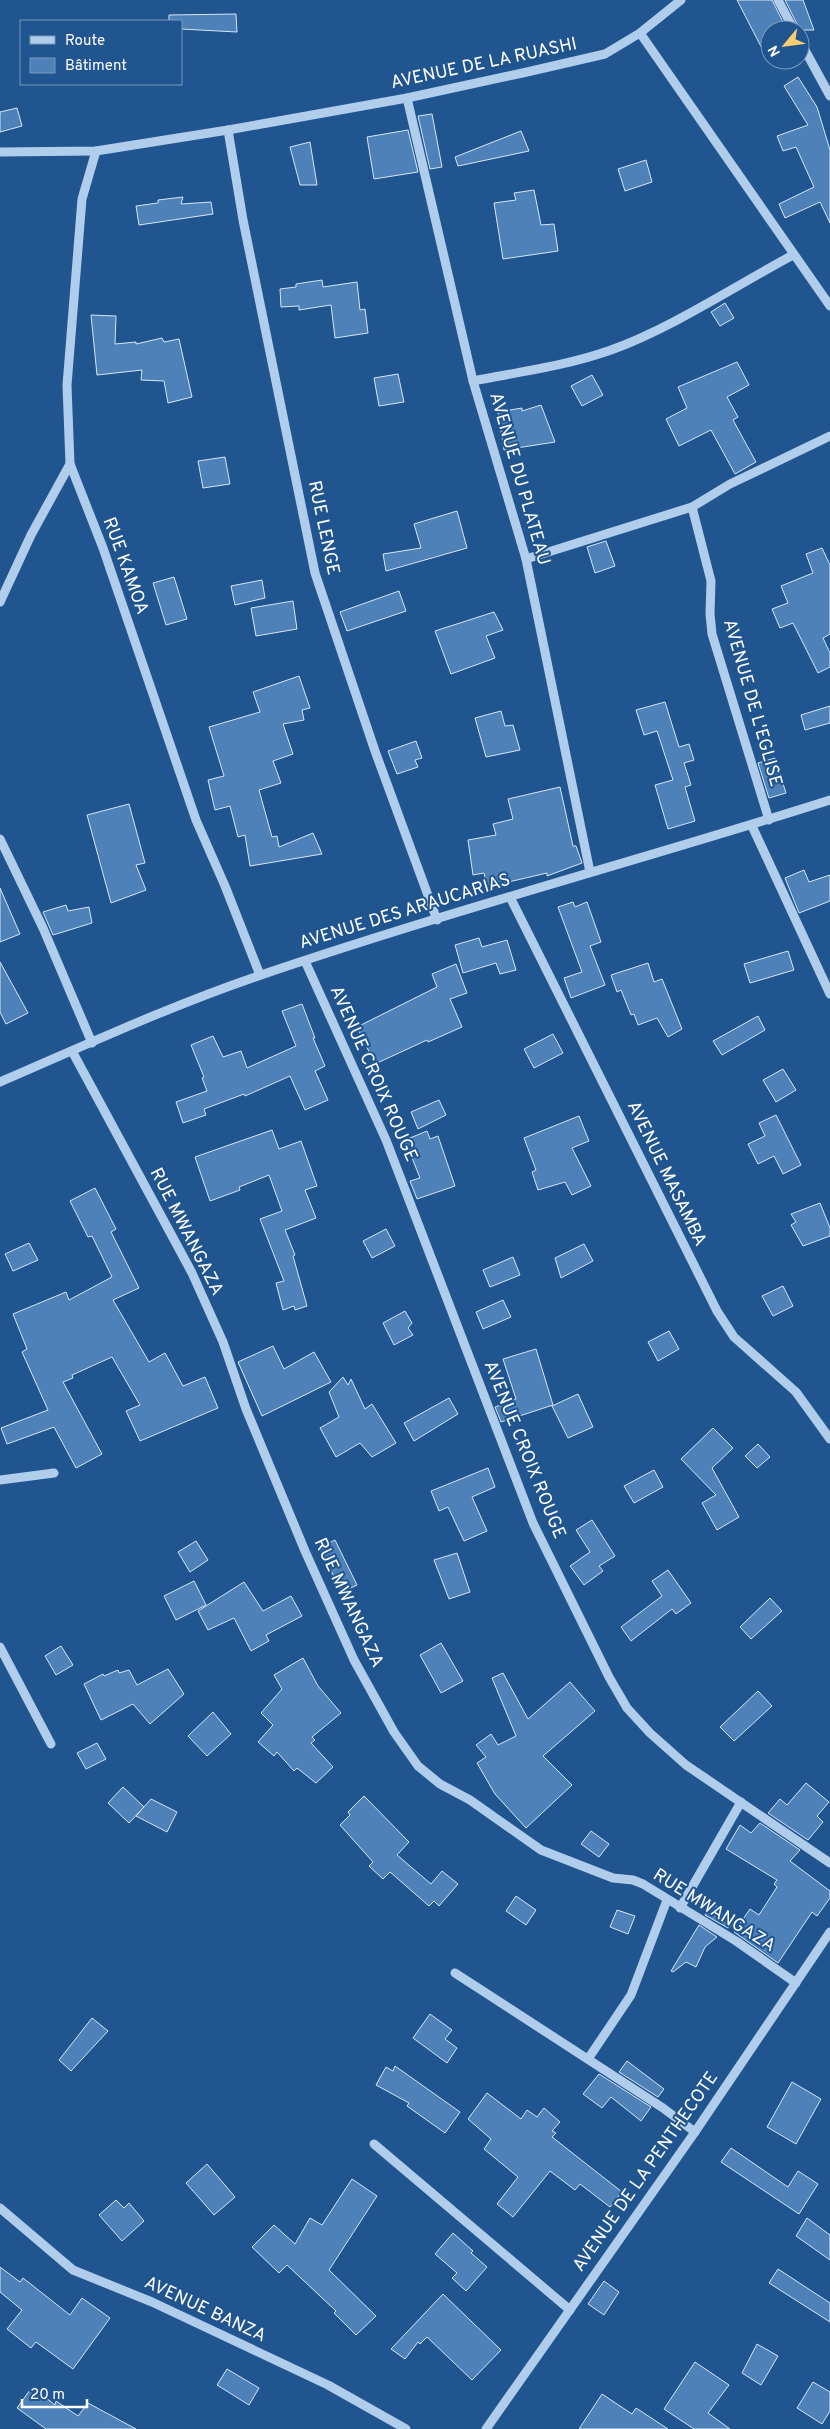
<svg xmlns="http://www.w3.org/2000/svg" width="830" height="2429" font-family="Overpass,sans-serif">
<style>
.building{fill:#4d81b8;stroke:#d5e7f9}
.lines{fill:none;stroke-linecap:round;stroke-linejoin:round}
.minor{stroke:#b0cdec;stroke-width:9}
.labels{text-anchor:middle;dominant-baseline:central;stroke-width:4;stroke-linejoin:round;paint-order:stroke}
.street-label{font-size:18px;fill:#fff;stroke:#20558f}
</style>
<rect width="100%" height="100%" fill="#20558f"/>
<!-- building -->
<g class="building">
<path d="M737,0h35l15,30h-17v34z"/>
<path d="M785,0h18l11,30h-14z"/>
<path d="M236,14l1,18 -56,-3v-8h-12v-6z"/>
<path d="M798,77l19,30 13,43v73l-10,-21 -35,16 -6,-14 35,-17 -18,-40 -13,4 -6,-15 31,-11 -24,-39z"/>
<path d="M17,108l5,18 -22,6v-20z"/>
<path d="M432,114l10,53 -12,2 -12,-53z"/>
<path d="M408,130l10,42 -44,7 -7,-42z"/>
<path d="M521,131l8,20 -71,15 -3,-9z"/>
<path d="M310,142l7,43h-17l-10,-38z"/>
<path d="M646,160l6,22 -27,9 -7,-22z"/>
<path d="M534,190l7,35 13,-1 4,27 -55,8 -9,-56 22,-3 -2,-7z"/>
<path d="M183,197l-2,7 30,-2 2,12 -74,11 -3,-19 22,-3v-3z"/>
<path d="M322,280l1,7 34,-5 3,28 5,-1 3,24 -33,5 -4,-33 -32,5v-4l-18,1 -1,-18 16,-2v-3z"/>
<path d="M725,303l9,15 -14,8 -9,-14z"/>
<path d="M91,315l25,1 -1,28 21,-2v2l26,-6 2,4 15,-3 13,58 -24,6 -4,-22 -23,-1 1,-10 -45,5z"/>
<path d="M737,362l12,23 -22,12 11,20 -5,3 23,42 -21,12 -24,-44 -32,16 -13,-27 21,-11 -9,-21z"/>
<path d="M398,374l6,28 -25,4 -5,-28z"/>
<path d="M592,375l11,20 -21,11 -11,-20z"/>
<path d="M541,405l14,37 -51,8 -6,-38 24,-4v3z"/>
<path d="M225,457l5,27 -27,4 -5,-27z"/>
<path d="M457,511l10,37 -81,23 -3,-17 38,-6 -7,-24z"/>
<path d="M606,541l9,25 -20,7 -8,-26z"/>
<path d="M822,548l8,17v69l-7,4 7,15v14l-12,6 -25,-50 -13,5 -8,-19 16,-6 -7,-17 32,-13 -7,-19z"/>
<path d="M174,577l13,42 -21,6 -13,-42z"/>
<path d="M262,580l3,18 -30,7 -4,-19z"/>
<path d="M399,591l7,20 -59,20 -7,-19z"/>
<path d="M293,601l4,28 -41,7 -5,-28z"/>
<path d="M494,612l9,18 -17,6 9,22 -44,16 -16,-43z"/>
<path d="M299,676l11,32 -8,2 2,10 -21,4 10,30 -20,7 8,22 -22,7 13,47 5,-1 2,11 34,-14 9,21 -72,12 -5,-31 -7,2 -8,-31 -15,4 -7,-30 16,-4 -15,-49 51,-15 -7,-20z"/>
<path d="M665,702l14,45 10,-3 5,16 -10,3 7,22 -6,2 10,34 -27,8 -13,-44 18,-5 -16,-49 -13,4 -8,-25z"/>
<path d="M830,706v17l-25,7 -4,-15z"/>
<path d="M501,711l4,15 8,-1 7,25 -34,7 -11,-39z"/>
<path d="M416,741l6,17 -7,2 3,7 -21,7 -9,-23z"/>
<path d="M775,758l11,35 -17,5 -11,-35z"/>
<path d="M560,787l13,59h3l6,17 -35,13v-3l-60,14 -3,-14 -11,2 -5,-35 28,-5 -3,-11 20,-5 -5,-20z"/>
<path d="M129,804l16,59 -9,2 10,25 -35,13 -24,-88z"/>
<path d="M804,870l5,12 21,-7v26l-31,12 -14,-35z"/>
<path d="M0,888l20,46 -20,8z"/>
<path d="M573,902l2,5 12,-5 14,40 -11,4 15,39 -34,13 -7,-20 18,-6 -24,-65z"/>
<path d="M66,905l2,6 21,-4 3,16 -39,12 -10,-23z"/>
<path d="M479,938l3,9 25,-7 9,30 -16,4 -4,-11 -33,10 -8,-28z"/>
<path d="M788,951l6,19 -44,13 -6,-19z"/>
<path d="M0,962l28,51 -22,11 -6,-12z"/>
<path d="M648,963l6,19 8,-3 20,50 -14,8 -11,-19 -19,7 -4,-11 -3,1 -10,-25 -4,2 -6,-17z"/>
<path d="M456,964l11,29 -17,6 12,28 -34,15 -1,-2 -52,24 -18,-37 80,-40 -5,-13z"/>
<path d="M302,1004l13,34h-2l12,28 -10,5 13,29 -23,10 -15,-34 -45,20 -1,-2 -40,15 2,6 -23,8 -7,-21 31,-11 -5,-13 2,-1 -13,-32 22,-9 10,21 18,-6 6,17 49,-22 -14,-35z"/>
<path d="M758,1016l7,14 -43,25 -9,-14z"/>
<path d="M553,1034l10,19 -29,15 -10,-19z"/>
<path d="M783,1069l13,21 -20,12 -13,-22z"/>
<path d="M439,1100l7,15 -28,14 -7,-17z"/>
<path d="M776,1115l25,50 -18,9 -9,-18 -16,8 -10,-20 17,-8 -6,-13z"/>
<path d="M579,1116l10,25 -17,7 19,38 -19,9 -7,-13 -27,8 -6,-18 4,-2 -12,-32z"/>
<path d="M272,1130l7,19 22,-8 16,45 -12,4 11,28 -31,12 10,25 -2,1 14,50 -12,4 -1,-4 -11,4 -7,-27 8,-2 -24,-62 22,-8 -13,-36 -30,12 1,3 -30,11 -15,-44z"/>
<path d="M427,1131l3,8 8,-3 17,50 -38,13 -7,-18 10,-3 -15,-38z"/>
<path d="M95,1188l21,41 -5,3 28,56 -26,12 36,62 16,-9 18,33 22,-9 13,31 -78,33 -14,-30 14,-6 -28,-48 -40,18 1,3 -10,4 39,72 -26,14 -22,-41 -47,17 -6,-16 47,-18 -26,-58 5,-3 -14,-35 53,-22 3,8 43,-23 -20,-41 -4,1 -18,-36z"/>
<path d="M820,1203l10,25v8l-27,10 -12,-21 5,-3 -5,-8z"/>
<path d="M386,1229l9,17 -23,12 -9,-17z"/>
<path d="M29,1243l9,17 -25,11 -8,-17z"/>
<path d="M584,1244l9,17 -32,17 -6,-20z"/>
<path d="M513,1257l7,18 -30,12 -7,-17z"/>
<path d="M783,1286l10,20 -20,10 -11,-20z"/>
<path d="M503,1300l8,17 -28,12 -7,-17z"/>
<path d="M405,1311l7,12 -4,5 5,7 -19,10 -11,-22z"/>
<path d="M669,1331l10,18 -21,12 -10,-19z"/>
<path d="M273,1346l11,23 30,-17 17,30 -69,34 -24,-54z"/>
<path d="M536,1349l17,56 -52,17 -6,-15 21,-8 -13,-40z"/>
<path d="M343,1377l5,8 3,-6 14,30 7,-5 24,39 -24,14 -12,-14 -24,14 -16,-29 19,-11 -10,-25z"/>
<path d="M578,1394l15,33 -25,11 -16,-32z"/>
<path d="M449,1398l9,16 -44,27 -10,-18z"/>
<path d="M713,1428l20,20 -21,20 27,49 -22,13 -15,-27 14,-8 -35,-36z"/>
<path d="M758,1444l12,13 -13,11 -12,-12z"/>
<path d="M488,1468l7,19 -23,10 15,34 -23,10 -16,-34 -9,4 -8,-20z"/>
<path d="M654,1470l9,17 -29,16 -10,-17z"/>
<path d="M592,1520l23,36 -16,10 4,5 -19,14 -14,-19 20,-14 -14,-22z"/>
<path d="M335,1540l22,45 -15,7 -23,-44z"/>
<path d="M196,1541l12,19 -18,12 -12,-20z"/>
<path d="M457,1553l13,39 -21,7 -15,-39z"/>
<path d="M668,1570l23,33 -15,11 -4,-5 -41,32 -10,-14 41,-31 -10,-15z"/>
<path d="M194,1581l12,24 -30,15 -12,-24z"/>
<path d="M244,1582l19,29 28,-15 11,20 -36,19 3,6 -18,10 -17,-33 -26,12 -10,-19z"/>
<path d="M770,1598l12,13 -31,28 -11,-12z"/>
<path d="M441,1643l22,38 -22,12 -21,-38z"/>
<path d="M61,1646l12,19 -17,10 -11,-19z"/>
<path d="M303,1658l15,28 23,27 -29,24 3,3 -4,3 22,24 -17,16 -19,-15 -3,3 -17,-19 -3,4 -16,-14 15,-17 -12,-12 21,-24 -8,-14z"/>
<path d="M168,1669l16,25 -34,30 -17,-20 -32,16 -17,-36 19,-10 1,2 14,-6 1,3 10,-3 8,15z"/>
<path d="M503,1673l25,46 42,-37 25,29 -52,45 29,29 -46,43 -31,-34 -18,-31 9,-6 -10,-12 15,-11 7,11 18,-9 -24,-58z"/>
<path d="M758,1691l14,15 -38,35 -14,-14z"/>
<path d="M213,1712l18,22 -24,22 -19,-20z"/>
<path d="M97,1743l9,16 -20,10 -9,-16z"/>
<path d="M806,1783l23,19 -12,14 6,6 -15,18 -40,-27 12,-14 7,6z"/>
<path d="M123,1787l21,20 -15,16 -21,-20z"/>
<path d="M364,1796l45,46 -12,13 34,29 11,-13 16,13 -19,22 -5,-5 -5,5 -39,-34 -7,7 -14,-13 4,-4 -33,-37 10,-10 -2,-3z"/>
<path d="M151,1799l26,13 -10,20 -31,-16z"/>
<path d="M760,1823l40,27 -10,11 40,30v7l-13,18 -5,-4 -34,51 -44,-31 16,-23 9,6 18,-28 -3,-3 3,-4 -51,-31 14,-24 11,8z"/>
<path d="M591,1831l18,13 -10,13 -18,-13z"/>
<path d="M516,1896l20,14 -10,15 -20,-14z"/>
<path d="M712,1904l10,5 -2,4 15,10 -7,5 -23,-13z"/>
<path d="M617,1910l18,6 -7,18 -18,-7z"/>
<path d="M699,1925l18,12 -12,10 -9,20 -10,-5 -13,10 -2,-1z"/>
<path d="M430,2014l22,16 -7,9 12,9 -10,15 -34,-25z"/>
<path d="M92,2018l16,13 -37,40 -12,-11z"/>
<path d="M627,2061l37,28 -6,8 -39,-25z"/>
<path d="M395,2066l65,46 -15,21 -38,-27 2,-3 -33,-18 10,-18 7,4z"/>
<path d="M599,2074l52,33 -10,14 -30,-24 -9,11 -19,-14z"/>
<path d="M792,2082l29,17 -25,45 -29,-17z"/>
<path d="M487,2093l34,26 6,-9 10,7 7,-9 16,14 -8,9 4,2 -4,4 70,55 -12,15 -30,-23 -5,6 -25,-19 -37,46 -16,-13 21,-27 -34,-28 7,-10 -23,-20z"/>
<path d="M731,2148l57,39 10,-16 20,13 -19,30 -78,-52z"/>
<path d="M207,2164l28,33 -21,18 -28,-32z"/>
<path d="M352,2179l25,17 -48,74 47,46 -20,19 -22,-22 2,-2 -49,-46 -8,8 -27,-26 22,-22 21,19 15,-26 12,7z"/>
<path d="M116,2200l8,8 5,-5 15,18 -22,20 -23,-26z"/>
<path d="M807,2218l23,17v25l-34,-24z"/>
<path d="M453,2233l20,18 -2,2 16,14 -21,24 -14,-13 5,-5 -22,-19z"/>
<path d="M0,2267l20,15 3,-4 47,37 12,-17 28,20 -37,51 -37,-27 -5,6 -24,-19 15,-19 -22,-18z"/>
<path d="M778,2269l52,34v19l-61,-39z"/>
<path d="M604,2281l15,11 -15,23 -16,-11z"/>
<path d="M443,2294l58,56 -29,30 -45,-43 -7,7 -2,-2 -13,17 -14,-10z"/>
<path d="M757,2344l21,12 -17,29 -19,-12z"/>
<path d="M695,2362l34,23 -21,28 22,16h-36l-30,-20z"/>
<path d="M227,2369l32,19 -10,17 -32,-20z"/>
<path d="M813,2382l17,10v19l-8,13 -25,-16z"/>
<path d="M32,2387l23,18 1,-4 22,15 10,-13 48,26h-90l-29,-21z"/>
<path d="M602,2394l30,20 4,-6 32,21h-89z"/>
</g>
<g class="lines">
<!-- minor -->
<g class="minor">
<path d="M778,0l16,30"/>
<path d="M640,33l190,273"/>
<path d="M800,41l30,55"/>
<path d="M407,98l66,283 53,178 64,313"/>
<path d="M228,130l15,90 72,353 60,178 62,169"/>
<path d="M96,151l-14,48 -15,186 3,79 33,84 93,272 29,66 35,89"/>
<path d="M0,152l96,-1 132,-21 179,-32 120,-26 78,-18 35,-21 41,-33"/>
<path d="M473,381c46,-9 93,-15 138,-31 61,-22 124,-64 182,-95"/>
<path d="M692,507l19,74 -1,33 2,20 57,186"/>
<path d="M526,559l166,-52 38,-23 100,-48"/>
<path d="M0,602l31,-67 39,-71"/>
<path d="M752,826l78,168"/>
<path d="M0,839l43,89 49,115"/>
<path d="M510,897l207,414 17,26 62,55 34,47"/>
<path d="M305,961l81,179 147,383 76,154 18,31 23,25 36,32 144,98"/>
<path d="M72,1051l120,222 31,69 23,67 59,142 49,109 40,72 24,34 22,18 30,16 71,50 72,28 20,2 10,4 93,57 60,42"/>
<path d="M0,1082c86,-37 172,-77 261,-107 188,-64 380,-115 569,-175"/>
<path d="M0,1480l54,-7"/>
<path d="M0,1647l51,97"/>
<path d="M680,1908l61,-106"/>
<path d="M455,1973l208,135 32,24"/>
<path d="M588,2059l43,-64 36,-95"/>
<path d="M374,2144l196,166"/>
<path d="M0,2208l73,62 79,32 176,83 78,44"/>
<path d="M486,2429l209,-297 135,-200"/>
</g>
</g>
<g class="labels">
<!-- street labels -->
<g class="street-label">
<text transform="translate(484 64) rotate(-12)">AVENUE DE LA RUASHI</text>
<text transform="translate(519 479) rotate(74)">AVENUE DU PLATEAU</text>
<text transform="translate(323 528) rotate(78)">RUE LENGE</text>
<text transform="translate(125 566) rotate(70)">RUE KAMOA</text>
<text transform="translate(752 703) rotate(74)">AVENUE DE L'EGLISE</text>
<text transform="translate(405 912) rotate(-17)">AVENUE DES ARAUCARIAS</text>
<text transform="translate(373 1074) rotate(66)">AVENUE CROIX ROUGE</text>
<text transform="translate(666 1174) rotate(64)">AVENUE MASAMBA</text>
<text transform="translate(186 1232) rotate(63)">RUE MWANGAZA</text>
<text transform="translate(524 1450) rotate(68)">AVENUE CROIX ROUGE</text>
<text transform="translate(348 1603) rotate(65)">RUE MWANGAZA</text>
<text transform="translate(714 1911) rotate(32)">RUE MWANGAZA</text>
<text transform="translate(646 2172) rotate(-55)">AVENUE DE LA PENTHECOTE</text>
<text transform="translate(205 2310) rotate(25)">AVENUE BANZA</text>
</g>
</g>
<!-- legend -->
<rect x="20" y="20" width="162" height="65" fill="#20558f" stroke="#7999bc"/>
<rect x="30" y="36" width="25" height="8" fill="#b0cdec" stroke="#7999bc"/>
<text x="65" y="45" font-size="15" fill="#ffffff">Route</text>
<rect x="30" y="58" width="25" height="15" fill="#4d81b8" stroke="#7999bc"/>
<text x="65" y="70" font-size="15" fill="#ffffff">Bâtiment</text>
<!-- north arrow -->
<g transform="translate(785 45) rotate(241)"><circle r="24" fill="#20558f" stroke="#7999bc"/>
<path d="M0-4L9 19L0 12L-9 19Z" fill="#f9cd70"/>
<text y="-8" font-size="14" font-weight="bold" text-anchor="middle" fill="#ffffff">N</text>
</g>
<!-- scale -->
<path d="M22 2399v8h65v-8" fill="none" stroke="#ffffff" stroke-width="2.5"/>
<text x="30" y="2399" font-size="15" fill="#ffffff" stroke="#20558f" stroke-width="4" paint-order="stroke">20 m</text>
</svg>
